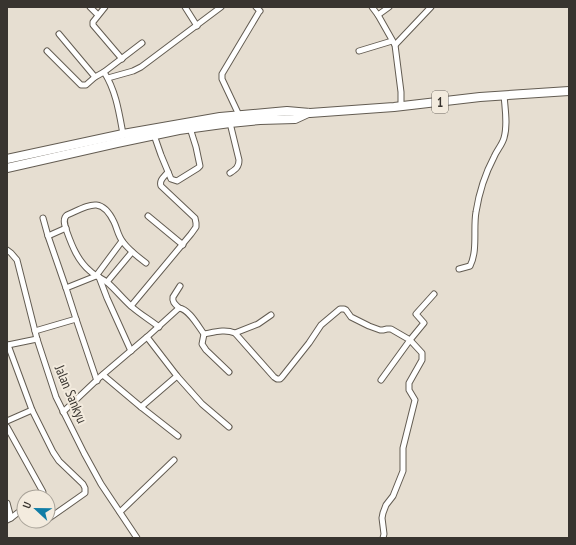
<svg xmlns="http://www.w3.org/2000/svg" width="576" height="545" font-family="'PT Sans Narrow',sans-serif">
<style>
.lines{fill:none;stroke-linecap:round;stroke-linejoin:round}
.minor-casing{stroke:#635c52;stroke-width:7}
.trunk-casing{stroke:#635c52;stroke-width:10}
.minor{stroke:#fff;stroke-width:5}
.trunk{stroke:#fff;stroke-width:8}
.labels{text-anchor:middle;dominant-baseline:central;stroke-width:4;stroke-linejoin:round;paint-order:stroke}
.shield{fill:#f3ebde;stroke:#706b64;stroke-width:1}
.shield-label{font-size:13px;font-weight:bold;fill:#38342f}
.street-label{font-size:14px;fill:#38342f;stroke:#f3ebde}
</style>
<rect width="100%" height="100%" fill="#e6ded1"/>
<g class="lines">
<defs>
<g id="minor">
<path d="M90,7l8,8"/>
<path d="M105,7l-12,15v3l29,34"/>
<path d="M185,7l12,19"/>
<path d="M372,7l6,8 17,30 6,47v14"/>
<path d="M378,15l11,-8"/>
<path d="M59,34l36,43 9,-5c12,19 15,40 19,62"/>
<path d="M395,45l36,-38"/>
<path d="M47,51l34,34h5l9,-8"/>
<path d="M359,51l33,-10"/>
<path d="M104,72l38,-29"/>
<path d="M108,78l25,-7 8,-4 80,-60"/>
<path d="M239,115l-17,-36v-5l37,-62 1,-1 -4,-4"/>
<path d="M230,123l9,37c0,7 -3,9 -9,13"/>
<path d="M154,135l7,20 10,24 6,2 21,-13 2,-2 -4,-19 -6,-19"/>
<path d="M148,216l35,29"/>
<path d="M43,218l5,18 18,52"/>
<path d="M48,236l18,-8"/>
<path d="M7,250l4,3 6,7 20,79 19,58 28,56 17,31 36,54"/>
<path d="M146,263c-8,-6 -17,-13 -23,-21 -5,-6 -6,-14 -9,-20 -13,-27 -26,-16 -47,-7 -5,4 -2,11 0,17 5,14 11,29 23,39 5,5 12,7 18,12 8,7 15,16 24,24 8,7 18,13 27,20"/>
<path d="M459,269l11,-3c8,-15 3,-38 6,-54 3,-19 9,-38 18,-55 3,-7 8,-12 10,-19 4,-13 1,-29 0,-43"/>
<path d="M99,277l8,21 24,53"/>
<path d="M107,282l25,-30"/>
<path d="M131,306l60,-72 5,-7v-4l-1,-5 -34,-32c-2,-6 3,-9 7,-14"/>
<path d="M179,308c-4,-4 -7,-6 -6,-11l7,-11"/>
<path d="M35,331l41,-12"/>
<path d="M235,333l23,-9 13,-9"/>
<path d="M204,334c11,-2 21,-5 31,-1l39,44 3,2h3l2,-2 27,-34 12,-18 19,-16h4l2,1 5,7 18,9 11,4h3l4,-1h4l19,11 -29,40"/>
<path d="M147,337l30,39 25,28 27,23"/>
<path d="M7,345h1l24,65 21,42 6,9 24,23 2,4v5l-37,26"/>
<path d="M8,345l29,-6"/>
<path d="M103,375l38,32 37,29"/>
<path d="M97,381l-21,-62 -10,-31 30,-12 26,-35"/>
<path d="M141,407l36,-31"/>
<path d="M63,412l37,-35 47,-40 32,-29c10,1 19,18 25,26l-2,10 4,6 23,22"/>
<path d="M7,421l25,-11"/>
<path d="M7,427l36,65 -3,5"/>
<path d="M7,503l4,15"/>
<path d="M120,512l54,-52"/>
<path d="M7,520l4,-2 13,-10"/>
<path d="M383,538l1,-4 -2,-16 1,-5 3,-8 7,-9 10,-25v-23l12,-48 -6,-10v-7l13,-23v-7l-12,-13 14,-17 -8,-9 18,-20"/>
</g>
<g id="trunk">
<path d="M7,159l116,-25 97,-17 67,-6 23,2 84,-6 86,-10 89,-6"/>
<path d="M7,168l110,-25 62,-13 51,-7 30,-3 35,-1 13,-6"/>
</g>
</defs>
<!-- minor casing -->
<use href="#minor" class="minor-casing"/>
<!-- trunk casing -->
<use href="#trunk" class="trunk-casing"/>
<!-- minor -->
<use href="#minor" class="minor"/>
<!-- trunk -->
<use href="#trunk" class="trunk"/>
</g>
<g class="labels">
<!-- shield labels -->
<rect class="shield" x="432" y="91" width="16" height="22" rx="3"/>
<g class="shield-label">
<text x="440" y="102">1</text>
</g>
<!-- street labels -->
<g class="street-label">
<text transform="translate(71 394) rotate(67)">Jalan Sankyu</text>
</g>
</g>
<!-- border -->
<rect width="576" height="545" fill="none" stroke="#38342f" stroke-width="16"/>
<!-- north arrow -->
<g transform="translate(36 509) rotate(292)"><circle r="19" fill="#f3ebde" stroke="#a8a298"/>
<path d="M0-3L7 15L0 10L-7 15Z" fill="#107da6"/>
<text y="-6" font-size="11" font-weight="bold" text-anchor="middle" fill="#38342f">U</text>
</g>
</svg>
